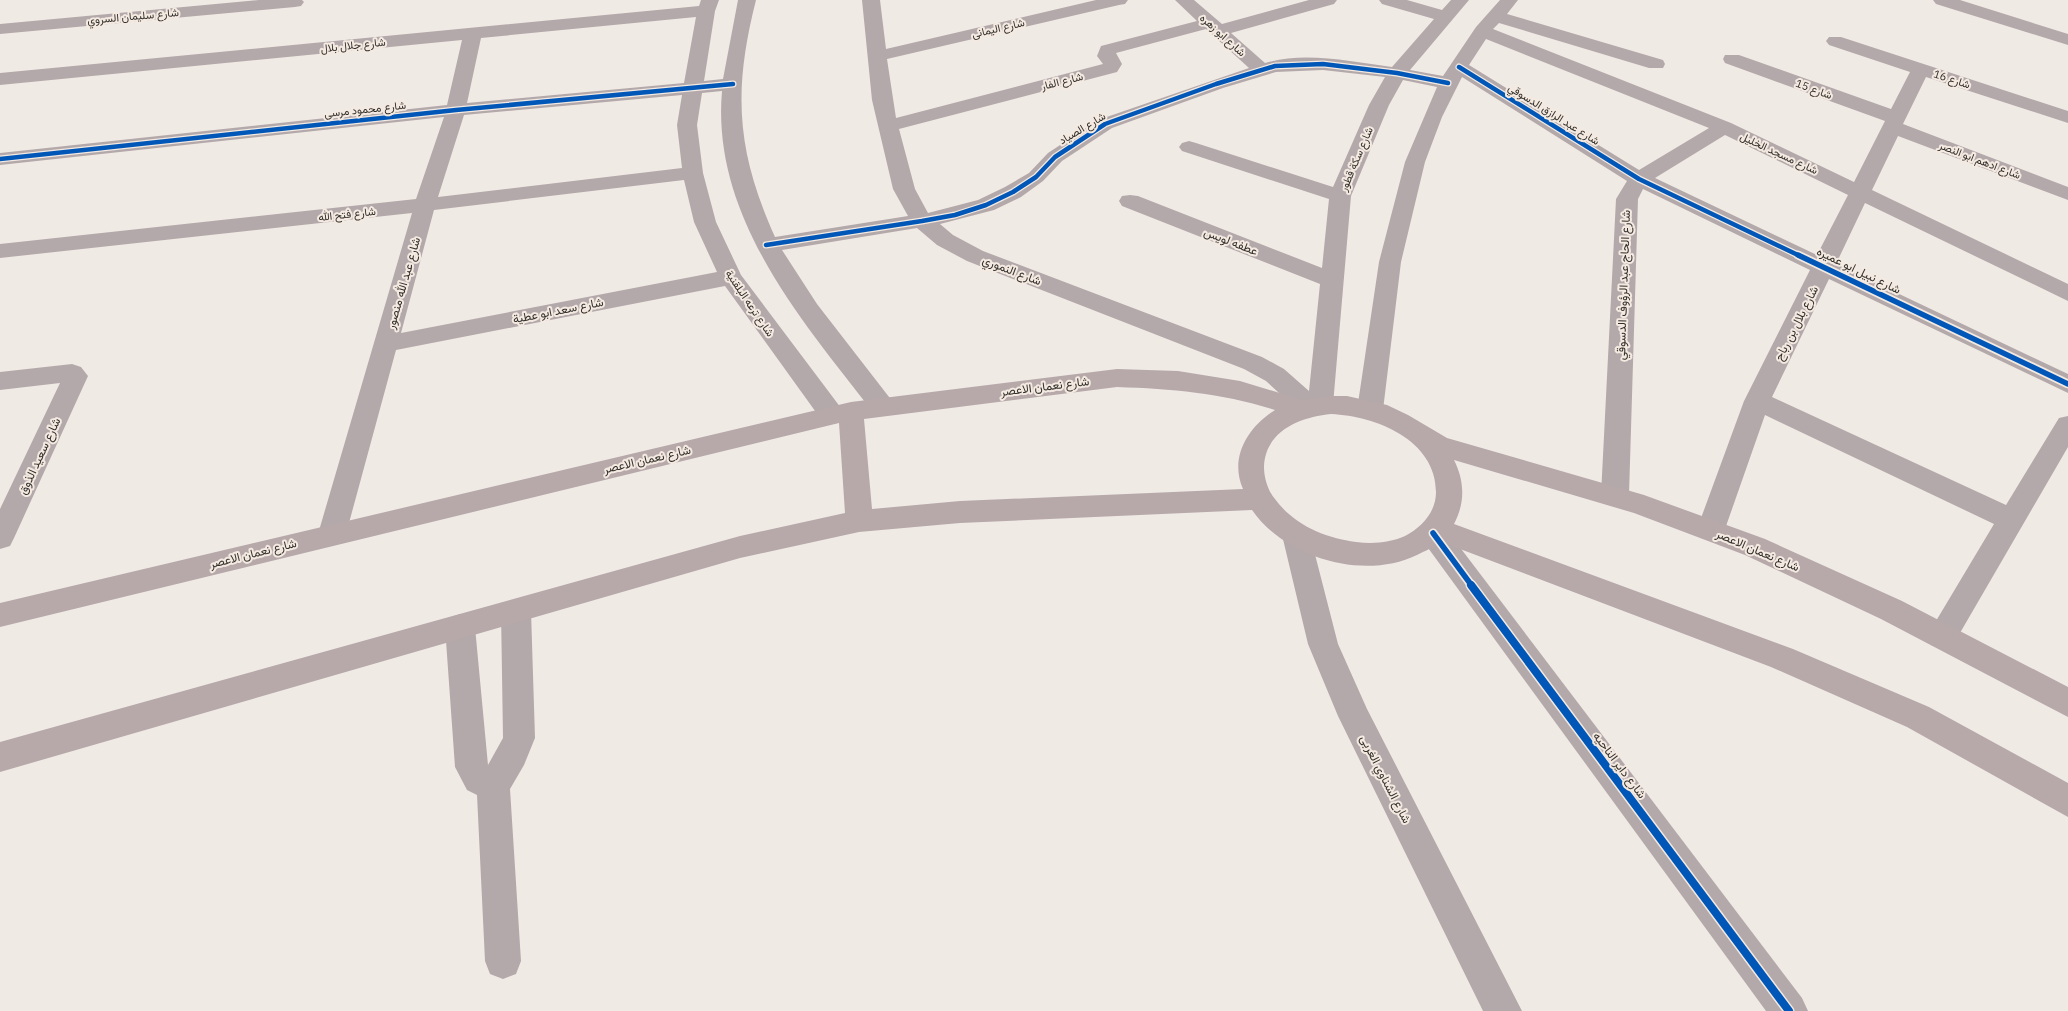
<svg xmlns="http://www.w3.org/2000/svg" width="2068" height="1011" font-family="'IBM Plex Sans',Vazirmatn,sans-serif">
<style>
.lines{fill:none;stroke-linecap:round;stroke-linejoin:round}
.minor{fill:#b4a9aa;fill-rule:evenodd}
.major{fill:#b7a9aa;fill-rule:evenodd}
.cycleway-far2-casing{stroke:#f4eae1;stroke-width:7}
.cycleway-far1-casing{stroke:#f4eae1;stroke-width:9}
.cycleway-casing{stroke:#f4eae1;stroke-width:11}
.cycleway-far2{stroke:#0057b8;stroke-width:4.5}
.cycleway-far1{stroke:#0057b8;stroke-width:5.5}
.cycleway{stroke:#0057b8;stroke-width:8}
.labels{text-anchor:middle;dominant-baseline:central;stroke-width:4;stroke-linejoin:round;paint-order:stroke}
.far-street-label{font-size:11px;fill:#322f2b;stroke:#f4eae1}
.street-label{font-size:12px;fill:#322f2b;stroke:#f4eae1}
</style>
<rect width="100%" height="100%" fill="#f0eae5"/>
<g class="lines">
<!-- minor -->
<g class="minor">
<path d="M259,0h43l2,2 -3,4 -6,1 -295,27v-10z"/>
<path d="M701,0h18l-4,11 -11,70 19,-2 15,-79h18c-23,91 -20,150 19,237l133,-21 -15,-27 -21,-89 -10,-100h18l6,49 210,-49h32l-3,4 -6,1 -232,54 9,59 207,-54 -6,-8 4,-10 96,-25 -22,-21h19l28,24 87,-24h28l-3,4 -103,29 34,30c40,-12 87,-1 127,4l42,-48 -52,-15 -3,-4h28l35,10 9,-10h18l-59,70 33,6 33,-49 24,-27h18l-11,14 156,46 2,4 -2,4h-14l-150,-45 -6,6 238,94 123,59 31,-61 -160,-58 -2,-4 2,-4h14l152,54 19,-37 -81,-27 -3,-4 3,-4h12l227,74v12l-142,-46 -23,47 165,63v13l-170,-64 -26,54 196,94v17l-203,-98 -29,61 232,110v19l-239,-114 -57,118 234,108 53,-87 9,-2v31l-115,198 -11,4 -11,-4 -4,-9 67,-112 -229,-109 -40,114 -4,8 -10,3 -10,-3 -4,-8 47,-128 66,-131 -167,-81 -5,10 -9,296 -4,7 -10,4 -10,-4 -4,-7 15,-296 11,-18 -165,-104 -20,40 -17,45 -24,100 -18,148 -4,7 -9,2 -9,-2 -4,-7 22,-148 26,-100 32,-75 -34,-7 -14,25 -38,91 -18,209 -4,6 -18,5 -9,-2 -36,-33 -22,-12 -277,-108 -30,-16 -20,-17 -135,22 35,54 79,102 -4,7 -9,2 -9,-2c-73,-93 -163,-197 -152,-322l-20,2 -5,32 6,48 13,49 25,53 100,133 4,7 -4,7 -9,2 -9,-2 -98,-136 -329,64 -50,184 -4,8 -10,3 -10,-3 -4,-8 94,-321 -412,45v-14l416,-45 28,-82 -444,48v-12l447,-48 15,-65 -462,45v-12l699,-67zM696,17l-12,66 -217,20 14,-65zM1206,29l43,39 -151,52 -50,33 -19,20 -24,14 -27,13 -50,13 -13,-24 -16,-60 218,-57 5,-8 -6,-11zM1486,39l223,89 -70,42 -170,-105zM1323,70l62,7 -16,28 -36,82 -137,-44 -7,-2 -7,2 -3,4 3,4 147,48 -7,69 -184,-72 -8,-1 -8,1 -3,5 3,5 198,78 -11,107 -25,-22 -22,-12 -279,-106 -30,-16 -13,-11 54,-14 27,-13 22,-16 19,-20 50,-33 111,-40 53,-16zM682,95l-5,30 5,43 -244,29 26,-82zM1725,135l123,60 -31,60 -162,-77zM684,180l10,42 23,50 -316,61 33,-123z"/>
<path d="M1933,0h27l108,34v11l-132,-41z"/>
<path d="M72,364l9,3 7,9 -74,162 -4,8 -10,3v-40l60,-126 -60,7v-18z"/>
<path d="M1433,522l10,3 359,473 6,13h-42l-343,-470 -4,-8 4,-8z"/>
<path d="M1296,524l10,3 4,8 28,109 29,65 155,302h-39l-145,-295 -30,-72 -26,-109 4,-8z"/>
<path d="M516,599l10,3 5,9 4,127 -11,27 -14,24 11,172 -5,13 -13,5 -13,-5 -5,-13 -8,-166 -10,-5 -12,-23 -10,-140 4,-9 11,-4 11,4 4,9 13,138 15,-27 -2,-127 5,-9z"/>
</g>
<!-- major -->
<path class="major" d="M1117,369l61,2 62,10 63,19 28,-4h16l40,9 21,10 39,23 197,57 121,44 137,62 166,86v30l-187,-98 -136,-64 -111,-42 -180,-53c11,22 11,43 0,64l339,125 136,58 139,76v34l-161,-90 -136,-60 -332,-126c-6,7 -14,10 -22,14 -53,26 -132,3 -165,-45l-292,13 -101,9 -119,26 -740,214v-30l740,-206 105,-23 -6,-90 -839,204v-24l851,-201zM1117,387c56,2 105,6 158,23 -27,17 -46,47 -32,79l-283,12 -88,8 -8,-90zM1331,414c45,2 105,26 105,78 0,20 -14,35 -31,44 -16,7 -32,8 -49,6 -31,-4 -62,-17 -81,-43 -7,-8 -11,-21 -11,-32 1,-36 36,-50 67,-53z"/>
<defs>
<g id="cycleway-far2">
<path d="M1459,67l180,112 161,77"/>
<path d="M0,159l456,-49 277,-26"/>
<path d="M766,245l156,-24 33,-6 31,-10 27,-13 23,-15 19,-20 50,-33 111,-40 59,-18 48,-2 74,9 51,10"/>
</g>
<g id="cycleway-far1">
<path d="M1798,255l270,129"/>
<path d="M1433,533l39,53"/>
</g>
<path id="cycleway" d="M1471,585l318,426"/>
</defs>
<!-- cycleway-far2 casing -->
<use href="#cycleway-far2" class="cycleway-far2-casing"/>
<!-- cycleway-far1 casing -->
<use href="#cycleway-far1" class="cycleway-far1-casing"/>
<!-- cycleway casing -->
<use href="#cycleway" class="cycleway-casing"/>
<!-- cycleway-far2 -->
<use href="#cycleway-far2" class="cycleway-far2"/>
<!-- cycleway-far1 -->
<use href="#cycleway-far1" class="cycleway-far1"/>
<!-- cycleway -->
<use href="#cycleway" class="cycleway"/>
</g>
<g class="labels">
<!-- far-street labels -->
<g class="far-street-label">
<text transform="translate(133 16) rotate(-5)">شارع سليمان السروي</text>
<text transform="translate(998 28) rotate(-13)">شارع اليمانى</text>
<text transform="translate(1223 35) rotate(42)">شارع ابو زهره</text>
<text transform="translate(353 45) rotate(-6)">شارع جلال بلال</text>
<text transform="translate(1952 79) rotate(18)">شارع 16</text>
<text transform="translate(1062 81) rotate(-14)">شارع الفار</text>
<text transform="translate(1814 89) rotate(20)">شارع 15</text>
<text transform="translate(365 109) rotate(-6)">شارع محمود مرسى</text>
<text transform="translate(1554 114) rotate(32)">شارع عبد الرازق الدسوقي</text>
<text transform="translate(1082 128) rotate(-31)">شارع الصياد</text>
<text transform="translate(1779 153) rotate(25)">شارع مسجد الخليل</text>
<text transform="translate(1356 159) rotate(-67)">شارع سكة قطور</text>
<text transform="translate(1980 160) rotate(21)">شارع ادهم ابو النصر</text>
<text transform="translate(347 214) rotate(-6)">شارع فتح الله</text>
<text transform="translate(750 303) rotate(56)">شارع ترعه البلقنية</text>
</g>
<!-- street labels -->
<g class="street-label">
<text transform="translate(1231 241) rotate(21)">عطفه لويس</text>
<text transform="translate(1012 270) rotate(21)">شارع النموري</text>
<text transform="translate(1859 270) rotate(26)">شارع نبيل ابو عميره</text>
<text transform="translate(403 283) rotate(-74)">شارع عبد الله منصور</text>
<text transform="translate(1623 285) rotate(-88)">شارع الحاج عبد الرؤوف الدسوقي</text>
<text transform="translate(558 310) rotate(-11)">شارع سعد ابو عطية</text>
<text transform="translate(1796 323) rotate(-63)">شارع بلال بن رباح</text>
<text transform="translate(1045 386) rotate(-7)">شارع نعمان الاعصر</text>
<text transform="translate(39 456) rotate(-65)">شارع سعيد الذوق</text>
<text transform="translate(647 459) rotate(-13)">شارع نعمان الاعصر</text>
<text transform="translate(1758 550) rotate(23)">شارع نعمان الاعصر</text>
<text transform="translate(253 553) rotate(-14)">شارع نعمان الاعصر</text>
<text transform="translate(1620 765) rotate(53)">شارع داير الناحيه</text>
<text transform="translate(1386 779) rotate(63)">شارع الشناوي الغربى</text>
</g>
</g>
</svg>
